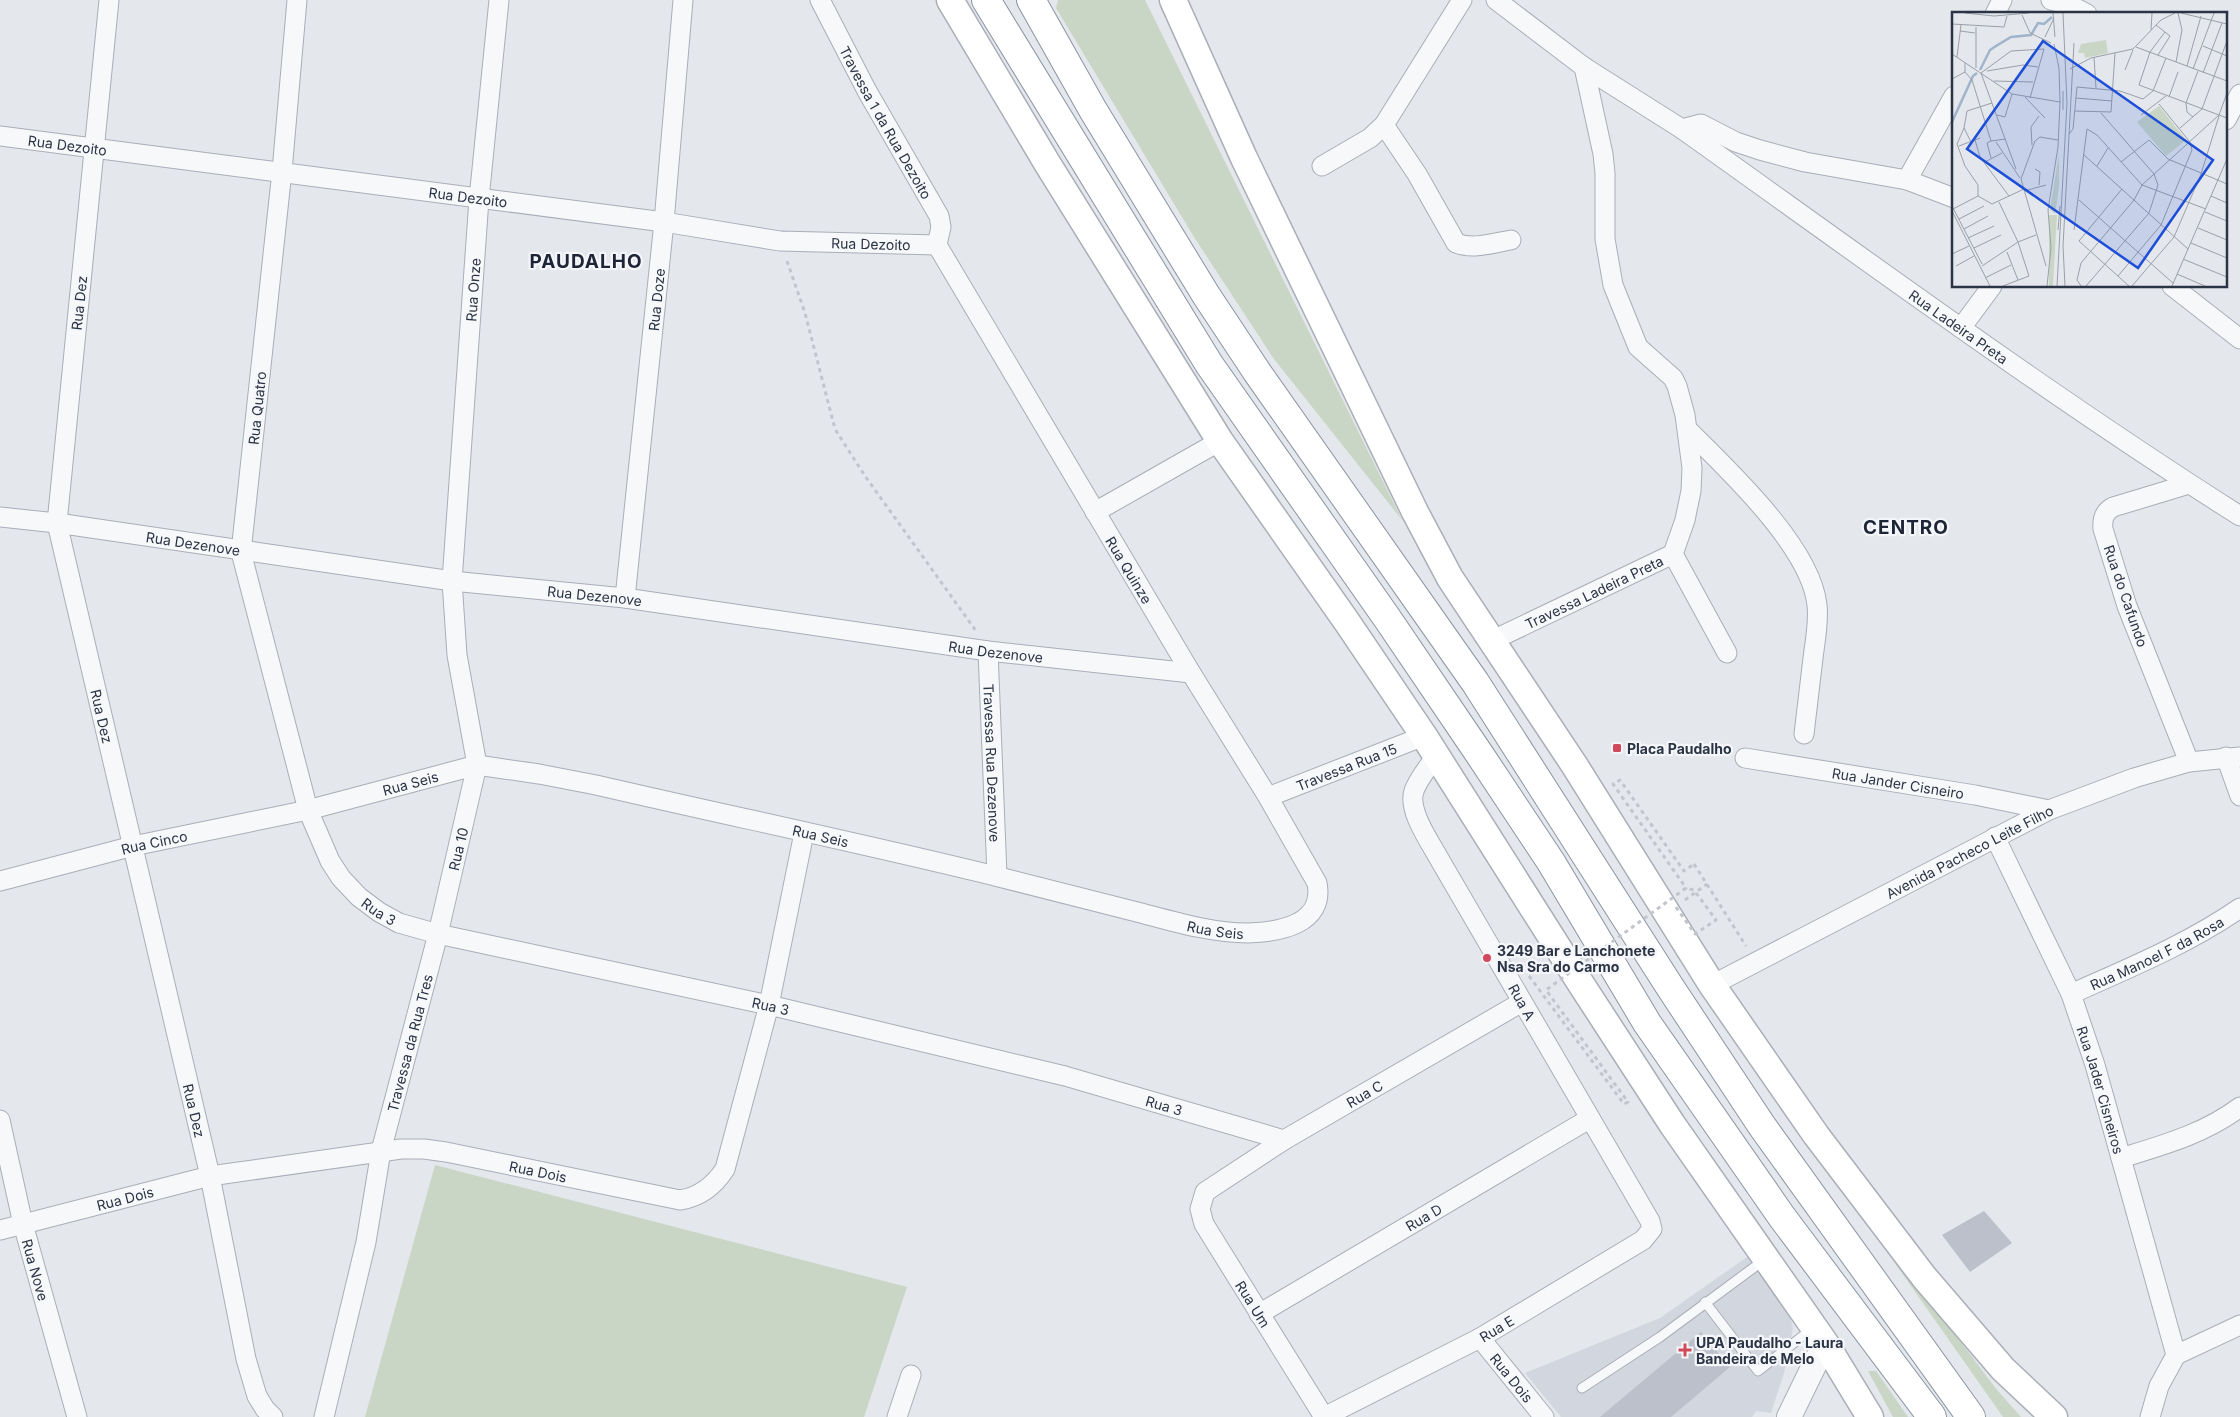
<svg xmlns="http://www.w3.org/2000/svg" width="2240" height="1417" font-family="Inter,sans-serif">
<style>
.built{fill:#d2d6de}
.green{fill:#c9d6c5}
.building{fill:#bbc0ca}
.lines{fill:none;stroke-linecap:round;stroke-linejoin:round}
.service-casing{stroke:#a9aeb7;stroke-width:11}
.minor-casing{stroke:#a9aeb7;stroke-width:21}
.tertiary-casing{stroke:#a9aeb7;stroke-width:26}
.secondary-casing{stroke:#a9aeb7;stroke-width:29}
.trunk-casing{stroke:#8b94a3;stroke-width:30}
.path{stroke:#c2c5cb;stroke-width:3;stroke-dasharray:4 4;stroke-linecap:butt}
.service{stroke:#f7f8fa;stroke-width:9}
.minor{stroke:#f7f8fa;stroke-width:19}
.tertiary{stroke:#f7f8fa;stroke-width:24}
.secondary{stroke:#fff;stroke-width:26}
.trunk{stroke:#fff;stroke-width:28}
.path-bridge{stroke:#c2c5cb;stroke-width:3;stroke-dasharray:4 4;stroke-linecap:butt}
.poi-dot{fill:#d1495b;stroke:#f4f6f9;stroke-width:2}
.labels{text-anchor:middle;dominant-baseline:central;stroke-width:4.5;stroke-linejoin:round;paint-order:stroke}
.street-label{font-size:14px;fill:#2b3445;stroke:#f4f6f9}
.poi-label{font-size:14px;font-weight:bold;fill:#2b3445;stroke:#f4f6f9;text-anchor:start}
.district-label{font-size:19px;font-weight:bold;letter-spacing:1px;fill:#1d2536;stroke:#f4f6f9}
.inset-river{fill:none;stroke:#9fb4cc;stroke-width:2.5}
.inset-road{fill:none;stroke:#9a9fa9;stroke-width:1}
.view{fill:#1d4ed8;fill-opacity:0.15;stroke:#1d4ed8;stroke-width:2.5}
.inset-edge{fill:none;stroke:#2b3445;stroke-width:2.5}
</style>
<rect width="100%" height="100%" fill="#e4e7ec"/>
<!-- built -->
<path class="built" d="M1750,1255l37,49 6,24 -9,45 -13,40 -15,-2 -4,6h-191l-36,-44 135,-55z"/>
<!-- green -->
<g class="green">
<path d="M1058,0h87l257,520 -128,-161 -80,-122 -138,-229z"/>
<path d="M435,1165l472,122 -43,130h-499z"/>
<path d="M1885,1249l50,59 62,82 24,27h-18z"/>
<path d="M1868,1371h8l32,46h-15z"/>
</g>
<!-- building -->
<g class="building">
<path d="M1984,1211l28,32 -42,29 -28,-37z"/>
<path d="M1701,1332l29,35 -59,50h-71z"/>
</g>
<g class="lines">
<defs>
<g id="service">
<path d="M1705,1302l53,69 55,-43"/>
<path d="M1582,1388l78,-51 104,-77"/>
</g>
<g id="minor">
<path id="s1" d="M109,0l-52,523 153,653 36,183 11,37 8,13 8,8"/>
<path id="s2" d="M297,0l-15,171 -41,381 67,258 22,51 11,17 18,19 20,15 20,11 39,11 331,71 296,71 219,64"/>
<path id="s3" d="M820,0l47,91 72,125 2,11 -4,18"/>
<path d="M2051,0l19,5 17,9"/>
<path d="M1995,14l7,-14"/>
<path d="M1584,67l98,62 19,-5 35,18 24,8 45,12 102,18 47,18"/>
<path d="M2226,120l14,-26"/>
<path d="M1384,125l33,49 39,69c17,7 37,0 55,-3"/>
<path id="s4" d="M1682,129c184,131 367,266 558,387"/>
<path id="s5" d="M0,136l664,86 116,19 157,4"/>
<path d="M1322,166l48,-28 14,-13 78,-125"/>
<path d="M1907,180l47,-84"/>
<path d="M2172,286l68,53"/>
<path d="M1961,328l31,-42"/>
<path d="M1688,430c40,40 123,117 129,175 2,18 -2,36 -4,53 -3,25 -6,51 -9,76"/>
<path d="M1095,512l125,-71"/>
<path id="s6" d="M0,517l57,6 395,58 173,17 363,53 203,22"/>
<path d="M1673,554l54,99"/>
<path id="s7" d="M625,598l39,-376 19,-222"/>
<path id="s8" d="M1491,641l182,-87 12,-34 6,-29 1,-23 -7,-53 -8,-29 -4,-8 -35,-31 -25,-62 -8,-46v-66l-2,-19 -19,-87 -88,-67"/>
<path id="s9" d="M988,651l9,225"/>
<path d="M2226,757l14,39"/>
<path id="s10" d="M1745,758l230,37 74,15"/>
<path d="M2189,762l-62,-156 -24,-77c-1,-10 1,-17 10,-22l76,-23"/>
<path id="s11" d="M1268,797l156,-61"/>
<path id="s12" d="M1995,837l76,157 24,71 81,290"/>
<path id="s13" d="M0,881l133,-35 175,-36 169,-45 62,9 57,11c134,31 269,59 403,92 48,12 95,24 142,36 34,9 71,20 107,20 32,-1 77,-9 69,-50l-49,-86 -77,-124 -254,-428"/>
<path id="s14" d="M1712,985l337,-175 85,-32 55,-16 51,-5"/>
<path id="s15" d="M2071,994c58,-26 117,-50 169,-86"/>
<path id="s16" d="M0,1120l23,104 54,193"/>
<path d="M2121,1158c42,-13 83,-24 119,-51"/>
<path id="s17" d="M0,1230l210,-54 191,-27h23l22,3 234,48c20,-3 34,-14 45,-31l44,-164 35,-172"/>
<path id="s18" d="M1259,1314l330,-195"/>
<path id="s19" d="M1480,1338l64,79"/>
<path d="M2176,1355l64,-30"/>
<path id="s20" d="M324,1417l42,-175 15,-91 57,-217 39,-169 -20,-110 -5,-74 27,-382 20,-199"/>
<path d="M897,1417l14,-42"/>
<path id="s21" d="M1324,1417l156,-79 163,-98 9,-11 -2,-8 -209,-359c-9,-17 -34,-51 -27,-71 4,-12 15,-25 23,-36"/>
<path id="s22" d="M1324,1417l-120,-193 -4,-15 5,-17 79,-52 238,-138"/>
<path d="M2150,1417l9,-31 17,-31"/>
</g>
<path id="tertiary" d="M1789,1417l36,-74"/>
<g id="secondary">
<path d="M950,0l97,163 173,278 127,181 77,114 157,248 91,140 153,219 45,74"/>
<path d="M1173,0l71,158 171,354 35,66 125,188 137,219 104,150 108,142 79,92 51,48"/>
</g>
<g id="trunk">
<path d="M986,0l223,364 178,254 91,134 73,110 96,161 135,194 150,200"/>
<path d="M1031,0l62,110 113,185 51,77 218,310 195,305 92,139 209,291"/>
</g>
</defs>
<!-- service casing -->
<use href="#service" class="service-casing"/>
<!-- minor casing -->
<use href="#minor" class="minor-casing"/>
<!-- tertiary casing -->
<use href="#tertiary" class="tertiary-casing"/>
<!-- secondary casing -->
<use href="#secondary" class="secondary-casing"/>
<!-- trunk casing -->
<use href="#trunk" class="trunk-casing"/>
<!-- path -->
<g class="path">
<path d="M787,261l18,52 30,116 30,47 111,155"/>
<path d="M1694,864l52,82"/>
<path d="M1685,900l22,-16"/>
</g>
<!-- service -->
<use href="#service" class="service"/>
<!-- minor -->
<use href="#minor" class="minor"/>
<!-- tertiary -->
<use href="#tertiary" class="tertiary"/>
<!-- secondary -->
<use href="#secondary" class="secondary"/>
<!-- trunk -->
<use href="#trunk" class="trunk"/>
<!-- path-bridge -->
<g class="path-bridge">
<path d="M1676,907l19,27 21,-14 -22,-30 -8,-2"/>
<path d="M1529,976l95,128 4,-2 -82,-112 140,-102 -73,-104 7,-4 64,91 10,-7"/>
</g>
</g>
<!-- markers -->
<g class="poi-dot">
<rect x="1612" y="743" width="10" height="10" rx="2.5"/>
<circle cx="1487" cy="958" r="5"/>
<path d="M1682.5 1342.5h5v5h5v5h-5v5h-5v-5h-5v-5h5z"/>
</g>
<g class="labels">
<!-- street labels -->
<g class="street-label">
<text stroke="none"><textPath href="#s3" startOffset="139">Travessa 1 da Rua Dezoito</textPath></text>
<text stroke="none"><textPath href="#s5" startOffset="68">Rua Dezoito</textPath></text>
<text stroke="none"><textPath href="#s5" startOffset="472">Rua Dezoito</textPath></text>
<text stroke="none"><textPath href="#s5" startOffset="878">Rua Dezoito</textPath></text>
<text stroke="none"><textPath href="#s20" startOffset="1148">Rua Onze</textPath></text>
<text stroke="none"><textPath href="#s7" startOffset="300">Rua Doze</textPath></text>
<text transform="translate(79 303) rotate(-84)">Rua Dez</text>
<text stroke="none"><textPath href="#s4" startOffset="340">Rua Ladeira Preta</textPath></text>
<text transform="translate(257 408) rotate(-84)">Rua Quatro</text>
<text stroke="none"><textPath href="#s6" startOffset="195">Rua Dezenove</textPath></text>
<text transform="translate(1129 570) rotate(59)">Rua Quinze</text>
<text stroke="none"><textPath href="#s8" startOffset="114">Travessa Ladeira Preta</textPath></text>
<text stroke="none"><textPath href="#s6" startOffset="600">Rua Dezenove</textPath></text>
<text transform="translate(2126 596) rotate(71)">Rua do Cafundo</text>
<text stroke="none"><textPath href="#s6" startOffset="1005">Rua Dezenove</textPath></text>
<text stroke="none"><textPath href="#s1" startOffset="724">Rua Dez</textPath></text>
<text stroke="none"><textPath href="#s9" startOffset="112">Travessa Rua Dezenove</textPath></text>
<text stroke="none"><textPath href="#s11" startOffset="84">Travessa Rua 15</textPath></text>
<text stroke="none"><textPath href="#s13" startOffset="422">Rua Seis</textPath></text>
<text stroke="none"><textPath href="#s10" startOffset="155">Rua Jander Cisneiro</textPath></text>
<text stroke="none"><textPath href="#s13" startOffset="842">Rua Seis</textPath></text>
<text stroke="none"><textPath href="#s13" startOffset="159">Rua Cinco</textPath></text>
<text stroke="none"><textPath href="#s20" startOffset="584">Rua 10</textPath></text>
<text stroke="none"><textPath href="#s14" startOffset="290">Avenida Pacheco Leite Filho</textPath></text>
<text stroke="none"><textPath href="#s2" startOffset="948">Rua 3</textPath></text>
<text stroke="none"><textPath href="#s13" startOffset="1248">Rua Seis</textPath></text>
<text stroke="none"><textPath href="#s15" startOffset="95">Rua Manoel F da Rosa</textPath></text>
<text transform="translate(1522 1002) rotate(61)">Rua A</text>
<text stroke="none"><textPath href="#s2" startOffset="1352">Rua 3</textPath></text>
<text stroke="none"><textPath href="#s20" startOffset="384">Travessa da Rua Tres</textPath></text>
<text stroke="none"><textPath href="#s12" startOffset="275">Rua Jader Cisneiros</textPath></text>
<text stroke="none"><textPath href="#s22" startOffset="448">Rua C</textPath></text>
<text stroke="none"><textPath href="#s2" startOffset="1758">Rua 3</textPath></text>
<text stroke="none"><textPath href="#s1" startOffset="1129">Rua Dez</textPath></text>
<text stroke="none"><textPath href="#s17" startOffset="549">Rua Dois</textPath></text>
<text stroke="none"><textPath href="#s17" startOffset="129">Rua Dois</textPath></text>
<text stroke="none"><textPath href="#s18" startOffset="191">Rua D</textPath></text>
<text stroke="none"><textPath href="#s16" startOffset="154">Rua Nove</textPath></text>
<text transform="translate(1253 1304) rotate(58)">Rua Um</text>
<text stroke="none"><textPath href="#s21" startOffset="194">Rua E</textPath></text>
<text stroke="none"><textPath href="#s19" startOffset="51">Rua Dois</textPath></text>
</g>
<!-- poi labels -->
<g class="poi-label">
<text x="1627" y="748">Placa Paudalho</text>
<text x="1497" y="950">3249 Bar e Lanchonete<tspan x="1497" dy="16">Nsa Sra do Carmo</tspan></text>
<text x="1696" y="1342">UPA Paudalho - Laura<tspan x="1696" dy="16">Bandeira de Melo</tspan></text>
</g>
<!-- district labels -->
<g class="district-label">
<text x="586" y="261">PAUDALHO</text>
<text x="1906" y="527">CENTRO</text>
</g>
</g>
<!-- overview -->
<g transform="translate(1952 12)">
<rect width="275" height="275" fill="#e4e7ec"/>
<path d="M154,28l2,13 -23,5 -1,-5h-6l3,-9zM207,94l27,34 -20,16 -29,-34zM107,142v33l-4,27 -5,-4zM97,203h8l-4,71h-4z" fill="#c9d6c5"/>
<path class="inset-river" d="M28,58l10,-20 6,-4 15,-9 20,-2 7,-12 6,1 8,-7M0,110l21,-46 4,-3"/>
<path class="inset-road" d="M13,1l29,3 35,-3M101,1l2,24M229,1l46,11M70,3l8,18 21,10M0,12l52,3 3,-11M204,13l14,11 -12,19M24,15v41M199,18l1,-17M8,19l15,2M213,20l-15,20 -11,33 88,33M93,25l9,-19M251,34l24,10M184,35l91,34M0,42l60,40 48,8M5,45l4,-32M142,45l2,31M224,50l6,-32 -4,-17M235,54l14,-50M118,57l21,-11 42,-9 28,-29 14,-7M241,57l21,-56M173,58l8,-20M35,59l36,-6 15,2M13,60l7,8 19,61 -4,2 4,15M251,61l19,-50M0,67l13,-7v-9M42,69l39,1M73,85l20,21M217,85l9,-25M78,86l14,-49M124,86l36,3M111,98v-19M123,99l36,1 4,-59M45,103l8,2 7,-23M189,103l25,-19M241,105l-6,-5 -1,-9 12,-32M12,116l-7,16 8,22 13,19v11l14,8 32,-15M228,116l22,-19 25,-68M117,122l4,-5 4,-42 43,4 23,8 10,-8 13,-33M23,128l5,17 29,39M39,129l15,-2M19,130l-7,-14 3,-17 25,-8M44,130l24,36M80,133l-1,-18 8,-11M7,134l21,-8M131,142l105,95M33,150l17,-9M169,150l28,-22 19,19 59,25M145,154l11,-18M64,157l-35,-96 30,-22 33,-2M83,157l5,3 -1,13M170,177l-43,52 50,45M72,179l22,-6M259,184l16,7M127,188l94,83M47,190l19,40 18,-7M0,194l30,58M1,197l25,-13M0,199l38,75M253,200l22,9M7,207l25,-13M246,216l29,12M12,217l24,-13M106,218l2,-24M122,218l13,-101 10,6 45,50 64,24M16,226l26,-12M239,231l36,15M22,236l27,-13M55,240l11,28M0,242l17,-8M231,247l44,18M4,254l18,-10M30,254l36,-24 11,34 -26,10M94,254l-25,-87 14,-38 5,-4 18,3M225,262l28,12M166,264l43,-51 31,-75 -2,-8 -31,-38M33,266l26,-13M95,274l4,-38 -3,-38 10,-63 2,-45 -1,-34 -5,-24M105,274l10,-183 -4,-90M113,274l-2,-40 11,-203M129,274l-4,-6 4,-17 53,-63 8,-15 77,-70 8,-22M134,274l63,-73 9,-28 -4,-11 -53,-61M180,274l42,-49 27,-63 18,-58M220,274l55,-127"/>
<path class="view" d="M91,29l170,119 -75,108 -171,-119z"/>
<rect width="275" height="275" class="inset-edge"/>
</g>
</svg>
